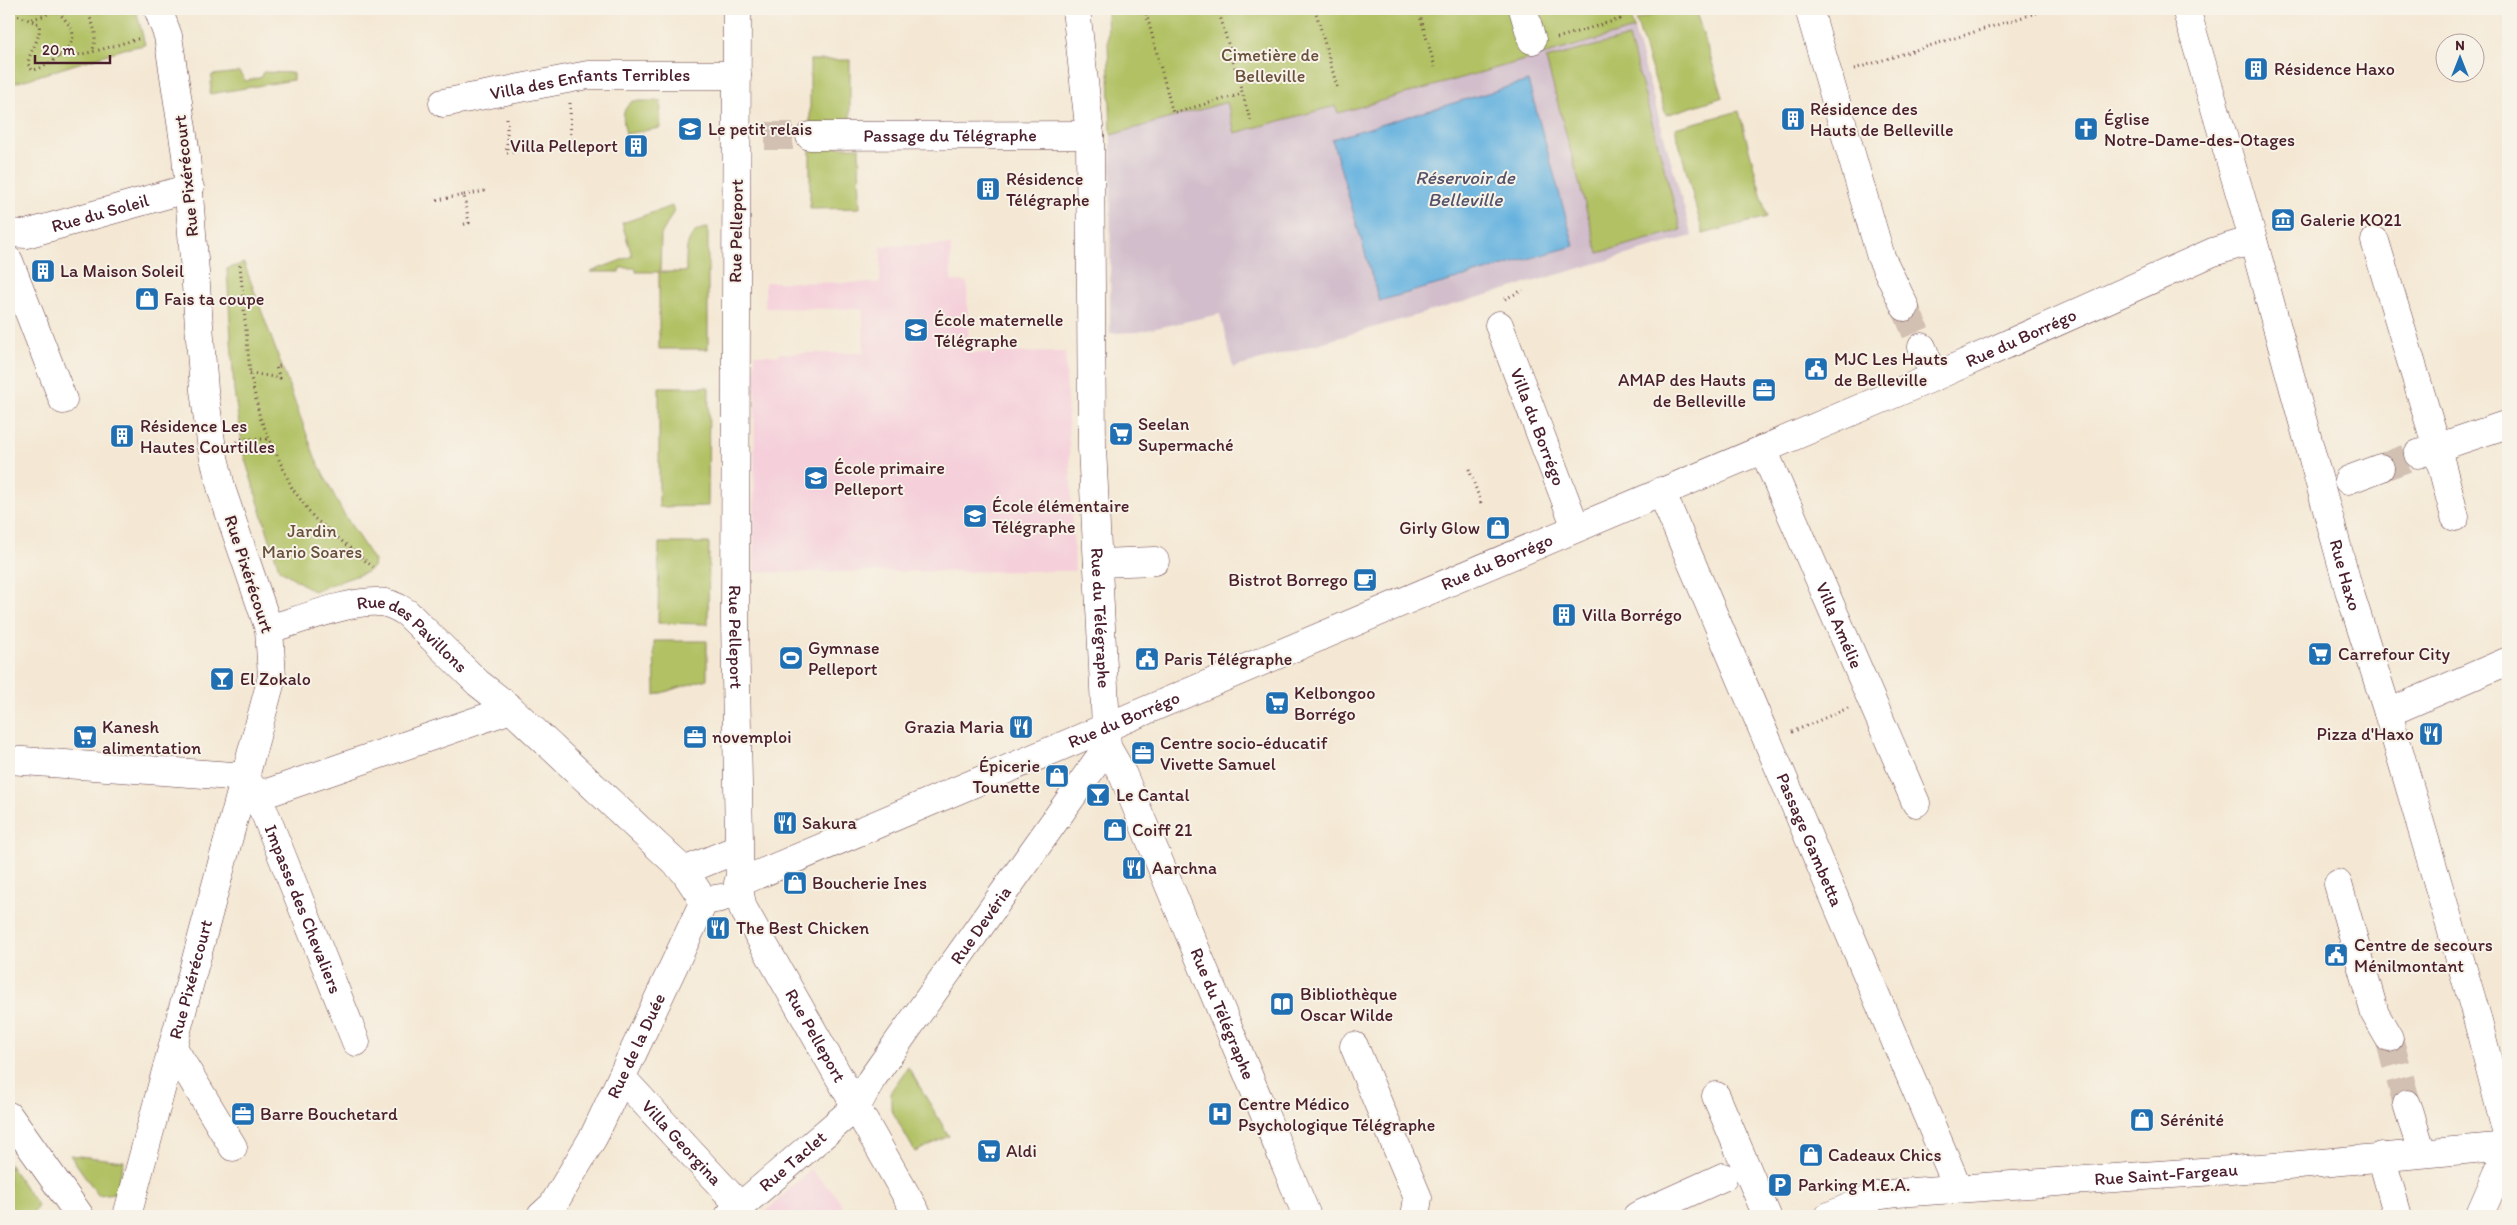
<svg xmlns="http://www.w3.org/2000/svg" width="2517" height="1225" font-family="Itim,sans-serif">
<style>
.built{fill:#f5cfda}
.industrial{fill:#d1bdcb}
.green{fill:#b1c164;stroke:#7e7048}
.water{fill:#66b2df;stroke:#586885}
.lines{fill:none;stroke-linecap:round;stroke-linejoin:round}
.minor-tunnel{stroke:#d2c0b2;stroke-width:28;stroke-dasharray:28 14;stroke-linecap:butt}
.minor-casing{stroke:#643d44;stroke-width:29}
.major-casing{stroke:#643d44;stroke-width:29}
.path{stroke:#643d44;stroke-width:3;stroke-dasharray:1 4;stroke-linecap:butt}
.minor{stroke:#fff;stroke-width:28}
.major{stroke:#fff;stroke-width:28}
.labels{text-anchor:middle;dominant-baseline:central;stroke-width:4;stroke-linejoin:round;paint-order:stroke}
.park-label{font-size:18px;fill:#69503c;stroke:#f7f3e8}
.poi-label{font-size:18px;fill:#4a1f2b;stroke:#f7f3e8;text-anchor:start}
.street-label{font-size:18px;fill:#4a1f2b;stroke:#f7f3e8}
.water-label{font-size:19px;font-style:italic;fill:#54526a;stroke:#f7f3e8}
</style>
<rect width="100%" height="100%" fill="#f7f3e8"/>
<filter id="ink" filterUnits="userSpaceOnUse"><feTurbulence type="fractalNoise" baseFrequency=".02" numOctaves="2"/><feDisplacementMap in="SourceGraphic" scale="10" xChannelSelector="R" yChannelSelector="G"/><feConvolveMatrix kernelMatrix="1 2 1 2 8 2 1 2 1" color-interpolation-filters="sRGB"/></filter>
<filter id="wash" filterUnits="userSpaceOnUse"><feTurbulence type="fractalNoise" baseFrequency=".0096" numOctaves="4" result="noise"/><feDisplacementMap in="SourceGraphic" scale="20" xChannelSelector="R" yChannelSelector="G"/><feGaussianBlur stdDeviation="1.12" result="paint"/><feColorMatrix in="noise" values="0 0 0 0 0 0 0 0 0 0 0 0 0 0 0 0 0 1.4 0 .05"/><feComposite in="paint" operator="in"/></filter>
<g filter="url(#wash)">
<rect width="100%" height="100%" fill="#f4e8d4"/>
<!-- built -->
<g class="built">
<path d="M951,245v36l16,1 2,71 96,-1 10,219 -321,1 1,-218 24,2v-3h85l-1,-44 -98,-1v-26l113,1 2,-1 1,-36z"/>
<path d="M805,1164l29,29 14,23h-87l49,-46z"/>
</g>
<!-- industrial -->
<path class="industrial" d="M1634,29l58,207 -459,132 -13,-54 -82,18 -28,1 1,-198 116,-33 8,31 101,-27 2,7z"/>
<!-- green -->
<g class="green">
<path d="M9,9h127l9,36 -21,4 -115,36z"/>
<path d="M1117,9h511l6,20 -296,84 -3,-7 -100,27 -8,-31 -116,33 -4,-123z"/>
<path d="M1673,9h22l28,88 -57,18 -30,-95z"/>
<path d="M1629,37l52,193 -83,23 -52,-194z"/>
<rect x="810" y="60" width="40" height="64"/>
<path d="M239,72l7,9 16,-4 1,-5 30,1v7l-83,14 2,-19z"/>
<path d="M633,101h28l-1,27 -34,6c-3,-14 -6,-24 7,-33z"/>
<path d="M1739,111l28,106 -64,17 -28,-106z"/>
<path d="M810,147h49l1,61 -50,1z"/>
<path d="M672,206l2,5 -13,24 -1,37h26c0,-19 -2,-43 22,-44v121h-49v-77h-23v-4h-16l-1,4h-29l42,-16 -10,-33z"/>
<path d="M244,263l71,194 27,54 32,50 -1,6 -6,5 -54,19 -34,-22 -35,-113 -10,-65 -7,-122z"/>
<path d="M659,387h50l-1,119 -49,1z"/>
<path d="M659,543h50l-1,81 -50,-1z"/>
<path d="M654,641h53v38l-52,16z"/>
<path d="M908,1067l41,69 -34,16 -24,-43v-18z"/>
<path d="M70,1155l54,6 -9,32 -17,2z"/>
<path d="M9,1164l29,42 -6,10h-23z"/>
</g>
<!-- water -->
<path class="water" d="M1528,81l46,165 -195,55 -47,-162z"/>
</g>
<g filter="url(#ink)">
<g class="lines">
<!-- minor-tunnel -->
<g class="minor-tunnel">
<path d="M765,136h45"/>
<path d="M1905,307l17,40"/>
<path d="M2380,468l38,-14"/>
<path d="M2389,1038l18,66"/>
</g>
<defs>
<g id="minor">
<path id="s1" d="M737,9l-2,611 5,275 3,13 175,308"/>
<path id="s2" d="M1076,9l14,126 2,313 15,299 16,28 184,441"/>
<path d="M1523,9l9,31"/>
<path d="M1809,9l72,248 24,50"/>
<path id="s3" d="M2186,9l61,209 102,372 39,123 88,301 32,125"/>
<path id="s4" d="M443,103l145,-28h149"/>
<path id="s5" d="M810,136l280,-1"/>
<path id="s6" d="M9,233l17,1 164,-46"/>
<path d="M2375,241l62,207 18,69"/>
<path d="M9,261l54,139"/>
<path id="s7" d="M1499,325l77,203"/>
<path d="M1922,347l12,30"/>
<path id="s8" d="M1763,449l153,354"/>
<path d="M2418,454l90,-30"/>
<path d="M2348,480l32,-12"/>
<path id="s9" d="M1661,491l297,697"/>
<path d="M1098,563l57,-2"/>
<path id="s10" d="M269,629c28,-8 82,-29 109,-27 11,0 20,5 29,11l71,70 33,26 173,162 20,30"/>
<path d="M2388,713l120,-52"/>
<path d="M9,760l237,17"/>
<path id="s11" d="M246,777l20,39 90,226"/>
<path d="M256,793l14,-1 241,-83"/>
<path d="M684,871l54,-22"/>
<path id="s12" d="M738,883l1196,-506 279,-125 40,-12"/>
<path d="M2338,884l37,130 14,24"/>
<path d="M1354,1046l64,152 -3,18"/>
<path d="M174,1049l59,98"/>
<path id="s13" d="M622,1078l118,128"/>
<path d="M1716,1096l51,120"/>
<path d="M2407,1104l15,49"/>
<path d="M9,1116l71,100"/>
<path d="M2381,1156l17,60"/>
<path id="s14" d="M127,1216l145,-539 -3,-48 -47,-138 -10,-42 -8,-59 -18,-235 -18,-119 -10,-27"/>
<path id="s15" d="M541,1216l12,-11 41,-69 110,-235 17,-3"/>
<path id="s16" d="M729,1216l128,-110 14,-26 236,-333"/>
<path d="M1637,1216l86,-39"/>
<path id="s17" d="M1829,1216l47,-20 21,-3 391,-27 220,-20"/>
</g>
<path id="major" d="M2479,1216l29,-66"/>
</defs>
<!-- minor casing -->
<use href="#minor" class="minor-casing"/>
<!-- major casing -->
<use href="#major" class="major-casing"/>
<!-- path -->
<g class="path">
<path d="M87,9c6,19 11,20 6,41"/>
<path d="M1145,9l28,104 69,-19"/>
<path d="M1218,9l33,114"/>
<path d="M1315,9l23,81"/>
<path d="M1418,9l17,58"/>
<path d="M9,12l30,12c3,15 -10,26 -11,40l4,6c13,-1 40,-20 41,-34 0,-10 -12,-20 -17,-27"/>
<path d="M32,19l14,-4 7,-6"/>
<path d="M1557,38l63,-19 -4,-10"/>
<path d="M59,56c21,2 59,-12 82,-18"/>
<path d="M1854,69l195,-60"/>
<path d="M570,103l1,40 9,-2"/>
<path d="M507,118v35l8,-1"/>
<path d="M464,195l21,-4"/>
<path d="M437,200l27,-5 5,28 -8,2"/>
<path d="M240,265l10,108 10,45 32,70 22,30 59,49"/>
<path d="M1505,299l18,-9"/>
<path d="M250,373l30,5 -4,-11 6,-2"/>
<path d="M237,442l4,-3h28"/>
<path d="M1469,469l12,34"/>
<path d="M1792,732l56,-24"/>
</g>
<!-- minor -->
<use href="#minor" class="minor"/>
<!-- major -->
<use href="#major" class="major"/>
</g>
</g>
<!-- icons -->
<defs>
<symbol id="building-square" viewBox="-11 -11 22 22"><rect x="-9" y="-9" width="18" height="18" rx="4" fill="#1f6fb2" stroke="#f7f3e8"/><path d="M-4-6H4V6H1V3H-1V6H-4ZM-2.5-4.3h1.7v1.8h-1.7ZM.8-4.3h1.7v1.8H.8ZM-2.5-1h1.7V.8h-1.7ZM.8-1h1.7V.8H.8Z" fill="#fff"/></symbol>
<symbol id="school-square" viewBox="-11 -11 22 22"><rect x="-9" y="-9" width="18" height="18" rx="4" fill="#1f6fb2" stroke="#f7f3e8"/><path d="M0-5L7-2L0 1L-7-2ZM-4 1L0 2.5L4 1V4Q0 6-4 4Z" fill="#fff"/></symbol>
<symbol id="church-square" viewBox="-11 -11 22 22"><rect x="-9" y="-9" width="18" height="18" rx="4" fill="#1f6fb2" stroke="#f7f3e8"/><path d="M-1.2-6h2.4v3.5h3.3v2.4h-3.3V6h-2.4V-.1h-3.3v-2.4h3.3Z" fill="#fff"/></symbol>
<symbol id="museum-square" viewBox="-11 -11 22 22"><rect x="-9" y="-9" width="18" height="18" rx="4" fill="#1f6fb2" stroke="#f7f3e8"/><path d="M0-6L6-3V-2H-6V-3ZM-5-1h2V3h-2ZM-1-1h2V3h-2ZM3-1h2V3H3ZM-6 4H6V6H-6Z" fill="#fff"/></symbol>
<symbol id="shop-square" viewBox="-11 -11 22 22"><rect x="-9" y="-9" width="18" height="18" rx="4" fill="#1f6fb2" stroke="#f7f3e8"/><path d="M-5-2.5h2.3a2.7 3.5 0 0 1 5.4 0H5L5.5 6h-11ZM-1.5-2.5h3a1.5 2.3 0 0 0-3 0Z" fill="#fff"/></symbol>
<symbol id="civic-square" viewBox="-11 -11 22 22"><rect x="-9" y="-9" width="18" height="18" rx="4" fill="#1f6fb2" stroke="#f7f3e8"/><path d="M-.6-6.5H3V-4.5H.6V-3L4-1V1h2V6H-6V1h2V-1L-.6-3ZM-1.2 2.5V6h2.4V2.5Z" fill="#fff"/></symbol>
<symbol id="office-square" viewBox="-11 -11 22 22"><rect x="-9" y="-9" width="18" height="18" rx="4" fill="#1f6fb2" stroke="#f7f3e8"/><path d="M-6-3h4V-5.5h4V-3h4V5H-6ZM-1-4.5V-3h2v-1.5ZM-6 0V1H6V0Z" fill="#fff"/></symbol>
<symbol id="supermarket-square" viewBox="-11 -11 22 22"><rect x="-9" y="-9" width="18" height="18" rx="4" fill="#1f6fb2" stroke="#f7f3e8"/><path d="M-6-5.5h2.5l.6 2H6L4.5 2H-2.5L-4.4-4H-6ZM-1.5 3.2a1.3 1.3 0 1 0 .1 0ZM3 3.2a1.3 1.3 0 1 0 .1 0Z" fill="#fff"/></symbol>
<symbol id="cafe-square" viewBox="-11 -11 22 22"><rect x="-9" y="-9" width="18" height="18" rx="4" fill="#1f6fb2" stroke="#f7f3e8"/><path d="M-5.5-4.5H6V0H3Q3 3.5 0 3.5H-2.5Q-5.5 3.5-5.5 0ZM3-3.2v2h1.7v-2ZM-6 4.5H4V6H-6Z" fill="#fff"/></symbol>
<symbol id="stadium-square" viewBox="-11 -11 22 22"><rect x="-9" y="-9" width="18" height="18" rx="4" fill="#1f6fb2" stroke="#f7f3e8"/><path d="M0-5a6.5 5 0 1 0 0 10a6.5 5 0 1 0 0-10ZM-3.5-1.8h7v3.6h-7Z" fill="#fff"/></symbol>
<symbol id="bar-square" viewBox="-11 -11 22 22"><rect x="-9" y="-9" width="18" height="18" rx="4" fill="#1f6fb2" stroke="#f7f3e8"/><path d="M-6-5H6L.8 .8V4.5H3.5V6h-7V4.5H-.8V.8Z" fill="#fff"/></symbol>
<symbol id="restaurant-square" viewBox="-11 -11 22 22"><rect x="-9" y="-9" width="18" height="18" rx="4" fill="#1f6fb2" stroke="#f7f3e8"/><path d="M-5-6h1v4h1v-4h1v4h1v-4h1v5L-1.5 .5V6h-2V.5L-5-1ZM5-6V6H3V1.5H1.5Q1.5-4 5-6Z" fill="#fff"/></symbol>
<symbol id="library-square" viewBox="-11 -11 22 22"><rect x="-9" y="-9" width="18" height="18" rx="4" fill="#1f6fb2" stroke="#f7f3e8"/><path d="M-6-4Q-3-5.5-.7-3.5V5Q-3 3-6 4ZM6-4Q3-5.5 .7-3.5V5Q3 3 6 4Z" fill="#fff"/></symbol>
<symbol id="hospital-square" viewBox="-11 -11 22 22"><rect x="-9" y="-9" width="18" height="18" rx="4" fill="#1f6fb2" stroke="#f7f3e8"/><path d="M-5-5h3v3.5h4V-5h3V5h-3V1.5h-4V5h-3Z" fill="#fff"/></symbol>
<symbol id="parking-square" viewBox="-11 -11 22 22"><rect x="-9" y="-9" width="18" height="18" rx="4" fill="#1f6fb2" stroke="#f7f3e8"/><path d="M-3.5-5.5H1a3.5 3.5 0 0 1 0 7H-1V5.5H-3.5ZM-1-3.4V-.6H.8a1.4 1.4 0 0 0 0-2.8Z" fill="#fff"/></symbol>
</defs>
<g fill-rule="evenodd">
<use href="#building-square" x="2242" y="55" width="28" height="28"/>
<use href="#building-square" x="1779" y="105" width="28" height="28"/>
<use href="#school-square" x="676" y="115" width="28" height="28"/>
<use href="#church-square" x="2072" y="115" width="28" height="28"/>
<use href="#building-square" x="622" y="132" width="28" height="28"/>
<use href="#building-square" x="974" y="175" width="28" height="28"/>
<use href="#museum-square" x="2269" y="206" width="28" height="28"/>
<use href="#building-square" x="29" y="257" width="28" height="28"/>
<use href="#shop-square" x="133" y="285" width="28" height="28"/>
<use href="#school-square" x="902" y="316" width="28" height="28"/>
<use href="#civic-square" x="1802" y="355" width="28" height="28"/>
<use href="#office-square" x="1750" y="376" width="28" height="28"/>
<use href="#supermarket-square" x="1107" y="420" width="28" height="28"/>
<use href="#building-square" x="108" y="422" width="28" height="28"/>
<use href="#school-square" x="802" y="464" width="28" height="28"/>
<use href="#school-square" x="961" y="502" width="28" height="28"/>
<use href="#shop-square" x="1484" y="514" width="28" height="28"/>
<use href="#cafe-square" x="1351" y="566" width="28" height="28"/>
<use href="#building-square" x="1550" y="601" width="28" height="28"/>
<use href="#supermarket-square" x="2306" y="640" width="28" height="28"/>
<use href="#stadium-square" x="777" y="644" width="28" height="28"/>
<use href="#civic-square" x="1133" y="645" width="28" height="28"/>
<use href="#bar-square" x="208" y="665" width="28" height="28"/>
<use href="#supermarket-square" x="1263" y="689" width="28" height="28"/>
<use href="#restaurant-square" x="1007" y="713" width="28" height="28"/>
<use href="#restaurant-square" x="2417" y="720" width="28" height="28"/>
<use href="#supermarket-square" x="71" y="723" width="28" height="28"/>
<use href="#office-square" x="681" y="723" width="28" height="28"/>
<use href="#office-square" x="1129" y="739" width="28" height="28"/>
<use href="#shop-square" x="1043" y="762" width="28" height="28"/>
<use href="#bar-square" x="1084" y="781" width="28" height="28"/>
<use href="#restaurant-square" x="771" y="809" width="28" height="28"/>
<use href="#shop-square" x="1101" y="816" width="28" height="28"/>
<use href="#restaurant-square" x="1120" y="854" width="28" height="28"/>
<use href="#shop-square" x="781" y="869" width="28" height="28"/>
<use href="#restaurant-square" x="704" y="914" width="28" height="28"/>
<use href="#civic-square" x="2322" y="941" width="28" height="28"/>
<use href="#library-square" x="1268" y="990" width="28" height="28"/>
<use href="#office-square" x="229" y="1100" width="28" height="28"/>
<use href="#hospital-square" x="1206" y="1100" width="28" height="28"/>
<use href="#shop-square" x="2128" y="1106" width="28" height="28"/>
<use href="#supermarket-square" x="975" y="1137" width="28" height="28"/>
<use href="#shop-square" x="1797" y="1141" width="28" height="28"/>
<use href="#parking-square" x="1766" y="1171" width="28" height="28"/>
</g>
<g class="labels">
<!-- park labels -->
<g class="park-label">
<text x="1270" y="55">Cimetière de<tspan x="1270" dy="21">Belleville</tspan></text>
<text x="312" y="531">Jardin<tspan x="312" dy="21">Mario Soares</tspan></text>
</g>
<!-- poi labels -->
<g class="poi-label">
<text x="2274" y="69">Résidence Haxo</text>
<text x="1810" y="109">Résidence des<tspan x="1810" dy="21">Hauts de Belleville</tspan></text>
<text x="2104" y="119">Église<tspan x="2104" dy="21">Notre-Dame-des-Otages</tspan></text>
<text x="708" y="129">Le petit relais</text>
<text x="618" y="146" text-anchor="end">Villa Pelleport</text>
<text x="1006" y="179">Résidence<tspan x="1006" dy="21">Télégraphe</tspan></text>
<text x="2300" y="220">Galerie KO21</text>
<text x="60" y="271">La Maison Soleil</text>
<text x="164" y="299">Fais ta coupe</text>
<text x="934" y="320">École maternelle<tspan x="934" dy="21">Télégraphe</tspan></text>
<text x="1834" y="359">MJC Les Hauts<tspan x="1834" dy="21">de Belleville</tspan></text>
<text x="1746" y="380" text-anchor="end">AMAP des Hauts<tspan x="1746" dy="21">de Belleville</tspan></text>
<text x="1138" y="424">Seelan<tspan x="1138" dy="21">Supermaché</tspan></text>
<text x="140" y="426">Résidence Les<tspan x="140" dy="21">Hautes Courtilles</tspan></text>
<text x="834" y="468">École primaire<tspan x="834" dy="21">Pelleport</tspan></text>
<text x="992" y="506">École élémentaire<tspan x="992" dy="21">Télégraphe</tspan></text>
<text x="1480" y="528" text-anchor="end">Girly Glow</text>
<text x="1348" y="580" text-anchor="end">Bistrot Borrego</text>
<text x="1582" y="615">Villa Borrégo</text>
<text x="808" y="648">Gymnase<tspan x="808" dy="21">Pelleport</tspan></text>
<text x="2338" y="654">Carrefour City</text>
<text x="1164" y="659">Paris Télégraphe</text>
<text x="240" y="679">El Zokalo</text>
<text x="1294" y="693">Kelbongoo<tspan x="1294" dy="21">Borrégo</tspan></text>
<text x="102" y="727">Kanesh<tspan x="102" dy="21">alimentation</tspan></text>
<text x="1004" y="727" text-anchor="end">Grazia Maria</text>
<text x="2414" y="734" text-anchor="end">Pizza d'Haxo</text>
<text x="712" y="737">novemploi</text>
<text x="1160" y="743">Centre socio-éducatif<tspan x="1160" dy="21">Vivette Samuel</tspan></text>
<text x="1040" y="766" text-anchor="end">Épicerie<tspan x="1040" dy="21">Tounette</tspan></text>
<text x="1116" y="795">Le Cantal</text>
<text x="802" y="823">Sakura</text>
<text x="1132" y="830">Coiff 21</text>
<text x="1152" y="868">Aarchna</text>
<text x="812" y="883">Boucherie Ines</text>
<text x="736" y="928">The Best Chicken</text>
<text x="2354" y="945">Centre de secours<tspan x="2354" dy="21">Ménilmontant</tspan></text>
<text x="1300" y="994">Bibliothèque<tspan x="1300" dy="21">Oscar Wilde</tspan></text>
<text x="1238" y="1104">Centre Médico<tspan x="1238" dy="21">Psychologique Télégraphe</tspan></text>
<text x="260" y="1114">Barre Bouchetard</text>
<text x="2160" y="1120">Sérénité</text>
<text x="1006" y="1151">Aldi</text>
<text x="1828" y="1155">Cadeaux Chics</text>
<text x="1798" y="1185">Parking M.E.A.</text>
</g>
<!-- street labels -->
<g class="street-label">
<text stroke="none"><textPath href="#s4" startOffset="149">Villa des Enfants Terribles</textPath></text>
<text stroke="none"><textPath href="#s5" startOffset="140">Passage du Télégraphe</textPath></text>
<text transform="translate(186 176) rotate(-96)">Rue Pixérécourt</text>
<text stroke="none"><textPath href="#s6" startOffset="94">Rue du Soleil</textPath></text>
<text transform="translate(736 231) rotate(-89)">Rue Pelleport</text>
<text stroke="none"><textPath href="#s12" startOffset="1394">Rue du Borrégo</textPath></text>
<text stroke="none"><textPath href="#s7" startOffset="109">Villa du Borrégo</textPath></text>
<text stroke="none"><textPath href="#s12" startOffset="824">Rue du Borrégo</textPath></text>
<text transform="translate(249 574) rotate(72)">Rue Pixérécourt</text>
<text stroke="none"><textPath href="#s3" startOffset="588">Rue Haxo</textPath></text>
<text stroke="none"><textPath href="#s2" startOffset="610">Rue du Télégraphe</textPath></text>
<text stroke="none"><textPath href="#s8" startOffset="192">Villa Amélie</textPath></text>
<text stroke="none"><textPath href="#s1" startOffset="628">Rue Pelleport</textPath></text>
<text stroke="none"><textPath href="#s10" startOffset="158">Rue des Pavillons</textPath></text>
<text stroke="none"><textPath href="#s12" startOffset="419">Rue du Borrégo</textPath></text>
<text stroke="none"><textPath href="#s9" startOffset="379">Passage Gambetta</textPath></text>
<text stroke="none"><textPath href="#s11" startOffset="144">Impasse des Chevaliers</textPath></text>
<text stroke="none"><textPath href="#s16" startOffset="388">Rue Devéria</textPath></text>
<text stroke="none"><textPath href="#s14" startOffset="245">Rue Pixérécourt</textPath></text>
<text stroke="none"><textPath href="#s2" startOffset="1030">Rue du Télégraphe</textPath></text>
<text stroke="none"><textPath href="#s1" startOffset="1046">Rue Pelleport</textPath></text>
<text stroke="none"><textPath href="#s15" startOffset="196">Rue de la Duée</textPath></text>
<text stroke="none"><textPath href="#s13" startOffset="88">Villa Georgina</textPath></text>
<text stroke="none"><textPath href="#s16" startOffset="84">Rue Taclet</textPath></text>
<text stroke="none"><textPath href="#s17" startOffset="342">Rue Saint-Fargeau</textPath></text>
</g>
<!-- water labels -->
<g class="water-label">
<text x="1465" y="177">Réservoir de<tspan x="1465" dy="22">Belleville</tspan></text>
</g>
</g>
<!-- margin -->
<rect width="2517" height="1225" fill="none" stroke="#f7f3e8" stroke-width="30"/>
<!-- north arrow -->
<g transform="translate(2460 58)"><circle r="24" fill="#f7f3e8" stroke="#b29e9c"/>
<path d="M0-4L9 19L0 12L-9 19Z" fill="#1f6fb2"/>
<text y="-8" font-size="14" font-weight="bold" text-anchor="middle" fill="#4a1f2b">N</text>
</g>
<!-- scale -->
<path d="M35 55v8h75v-8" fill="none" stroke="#4a1f2b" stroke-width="2.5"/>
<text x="42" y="55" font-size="15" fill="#4a1f2b" stroke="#f7f3e8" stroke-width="4" paint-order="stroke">20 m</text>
</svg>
